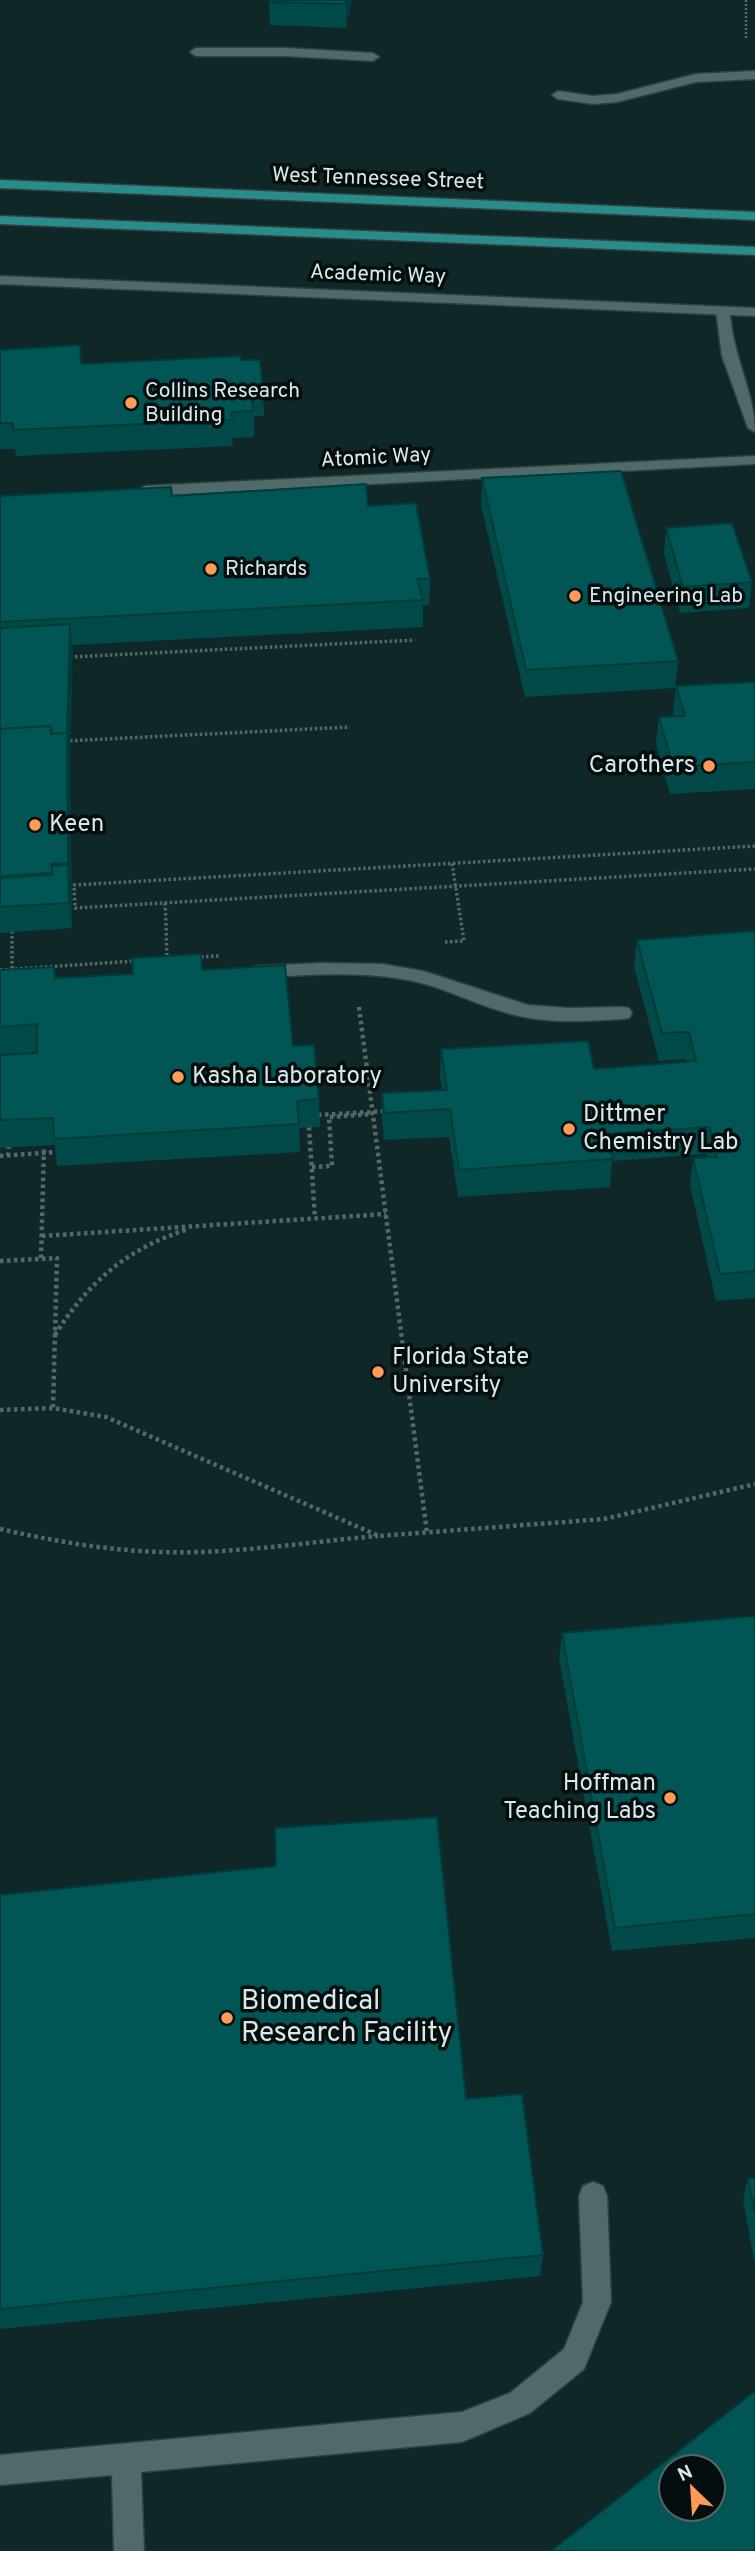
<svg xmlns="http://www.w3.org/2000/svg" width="755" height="2551" font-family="Overpass,sans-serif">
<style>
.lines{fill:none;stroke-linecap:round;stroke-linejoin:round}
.service-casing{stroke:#304040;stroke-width:3}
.minor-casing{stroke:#304040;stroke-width:3}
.primary-casing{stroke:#304040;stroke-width:3}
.path-far2{stroke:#556868;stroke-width:2.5;stroke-dasharray:2 2;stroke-linecap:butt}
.path-far1{stroke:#556868;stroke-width:3.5;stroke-dasharray:2.5 2.5;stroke-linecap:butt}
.path{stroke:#556868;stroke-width:4.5;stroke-dasharray:3.5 3.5;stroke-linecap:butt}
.service{fill:#506969;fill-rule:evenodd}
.minor{fill:#506969;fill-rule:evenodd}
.primary{fill:#2a8b8b;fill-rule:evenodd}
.path-bridge-far1{stroke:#556868;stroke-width:3.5;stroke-dasharray:2.5 2.5;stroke-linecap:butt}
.path-bridge{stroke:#556868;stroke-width:4.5;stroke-dasharray:3.5 3.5;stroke-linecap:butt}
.wall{fill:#014a49}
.shaded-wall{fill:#013c3c}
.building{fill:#015655;stroke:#013c3c;stroke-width:2;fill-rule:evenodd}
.poi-dot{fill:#fe9c57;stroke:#050e0e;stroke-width:2.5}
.labels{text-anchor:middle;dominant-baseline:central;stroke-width:7;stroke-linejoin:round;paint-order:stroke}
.far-street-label{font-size:21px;fill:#dbe8e8;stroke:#050e0e}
.far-poi-label{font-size:21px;fill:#dbe8e8;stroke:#050e0e;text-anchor:start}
.poi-label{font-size:24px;fill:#dbe8e8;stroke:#050e0e;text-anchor:start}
.near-poi-label{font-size:28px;fill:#dbe8e8;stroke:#050e0e;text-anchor:start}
</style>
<rect width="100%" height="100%" fill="#102727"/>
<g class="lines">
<defs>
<g id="service">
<path d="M286,48l87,5 6,4 -6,4 -87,-5h-90l-6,-4 6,-4z"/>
<path d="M755,71v8l-59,3 -79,20 -24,2 -35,-5 -6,-4 6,-4 35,5 24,-2 79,-20z"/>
<path d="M723,307l7,4c2,45 25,81 25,121l-7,-4 -26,-72 -6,-45z"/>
<path d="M755,456v8l-610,32 -8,-5 8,-5z"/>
<path d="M320,963l62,1 41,7 105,34 40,3 54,-1 7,1 3,5 -3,5 -7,1c-36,2 -72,5 -107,-4 -39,-9 -73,-30 -113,-36 -48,-8 -97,-4 -145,-1l-7,-2 -2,-4 2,-4 7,-2z"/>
<path d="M593,2182l10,4 4,10 4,106 -27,67 -54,44 -68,29 -321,30 3,79h-30l-2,-76 -112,10v-30l462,-43 48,-19 54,-44 19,-47 -4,-106 4,-10z"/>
</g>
<path id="minor" d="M0,276l755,32v8l-755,-32z"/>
<g id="primary">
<path d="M0,180l755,32v8l-755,-32z"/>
<path d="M0,216l755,31v8l-755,-31z"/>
</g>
</defs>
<!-- service casing -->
<use href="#service" class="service-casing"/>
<!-- minor casing -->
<use href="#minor" class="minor-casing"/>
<!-- primary casing -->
<use href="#primary" class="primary-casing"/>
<!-- path-far2 -->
<path class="path-far2" d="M746,0v39"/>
<!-- path-far1 -->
<g class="path-far1">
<path d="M70,657l345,-17"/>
<path d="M65,741l285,-14"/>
<path d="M755,846l-681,39 1,23 680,-39"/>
<path d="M165,903l1,20"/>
<path d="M445,942l19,-1 -12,-78"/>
<path d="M196,957l23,-1"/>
<path d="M0,970l135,-9"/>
</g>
<!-- path -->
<g class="path">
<path d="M359,1007l68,526"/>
<path d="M309,1127l6,91"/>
<path d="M312,1167l20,-1 -3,-49 44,-3"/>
<path d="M42,1236l344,-22"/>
<path d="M41,1258l3,-111"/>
<path d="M0,1261l57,-3 -4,150"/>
<path d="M55,1335c33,-53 74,-88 134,-106"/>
<path d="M0,1410l53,-2 53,9 273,119 225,-17 151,-35"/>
<path d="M0,1529c54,12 109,22 164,23 72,2 143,-10 214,-16"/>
</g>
<!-- service -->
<use href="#service" class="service"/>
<!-- minor -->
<use href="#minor" class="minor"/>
<!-- primary -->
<use href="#primary" class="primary"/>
<!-- path-bridge-far1 -->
<g class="path-bridge-far1">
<path d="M166,923l1,39"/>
<path d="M12,931v41"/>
</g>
<!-- path-bridge -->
<g class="path-bridge">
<path d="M318,1115l69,-4"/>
<path d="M0,1156l57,-4"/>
<path d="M8,1156l1,-14"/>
</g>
</g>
<!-- wall -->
<g class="wall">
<path d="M352,0l-6,28 -76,-3 -1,-23z"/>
<path d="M80,345l1,19 160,-4 22,30 1,26h-10v21l-22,1 1,8 -217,10 -1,-7h-15v-99z"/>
<path d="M482,478l196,183 -3,27 -150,9 -44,-192z"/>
<path d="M0,496h172l196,10 62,73 -1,26h-6v22l-351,18 -2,115 2,168 -72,5z"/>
<path d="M666,528l86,54 -3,26 -69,5 -16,-59z"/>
<path d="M755,682v107l-85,5 -14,-50 3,-27h15l-1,-4 3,-27z"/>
<path d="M755,931v367l-39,3 -26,-116 3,-27 14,-1 -1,-3 -94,7 -2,26 -152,10 -9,-60 -65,3 -2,-20v-27l60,-3 -2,-13 1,-28 153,20 92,-7v-3l-27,2 -25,-94 3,-27z"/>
<path d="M0,970l56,8 146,-8 91,76 26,53 1,28 -21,1 1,24 -243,14 -2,-21 -55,3v-93l37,-2v-1l-37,2z"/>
<path d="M755,1616v322l-143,13 -53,-292 3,-26z"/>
<path d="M0,1895l466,204 77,156 -3,21 -540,53z"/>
<path d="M748,2178h7v87l-12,-65z"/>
</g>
<!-- shaded-wall -->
<g class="shaded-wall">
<path d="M347,0h5l-6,28v-24z"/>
<path d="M70,624l3,25 -3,111 1,130 -3,-27 -1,-128z"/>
<path d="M68,865l3,25 1,38 -3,-25z"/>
</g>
<!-- building -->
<g class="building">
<path d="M270,0h77l-1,4 -77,-2z"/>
<path d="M80,345l1,19 160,-8v4h19l3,30h-12l2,21 -22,1 1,8 -219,10v-7h-13v-73z"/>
<path d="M621,471l57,190 -152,9 -44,-192z"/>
<path d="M366,484l2,22 48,-3 14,76h-13l6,21 -423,22v-126l171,-9 1,9z"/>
<path d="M732,523l20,59 -69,5 -17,-59z"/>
<path d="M70,624l-3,111v-2l-15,1 -1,-8 -51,3v-101z"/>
<path d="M755,682v80l-82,5 -14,-50 26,-1 -9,-30z"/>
<path d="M51,726v8l16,-1 1,130 -17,1 1,9 -52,3v-147z"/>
<path d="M68,865l1,38 -69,4v-29l52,-3v-9z"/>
<path d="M755,931v340l-35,3 -27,-116 24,-1 -7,-30 -102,7 5,25 -154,11 -9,-61 -66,4 -2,-20 65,-3 -6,-41 147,-8 6,28 102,-8 -7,-29 -27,1 -25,-93z"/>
<path d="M201,954l1,16 83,-5 8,81 21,-1 5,54 -22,2 2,23 -245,15 -1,-21 -53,2v-65l37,-2v-29l-37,3v-57l54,-3 1,11 78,-4 -1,-16z"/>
<path d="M755,1616v298l-140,14 -53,-295z"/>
<path d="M437,1817l29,282 56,-5 21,161 -543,54v-414l276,-29 -1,-38z"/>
<path d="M748,2178h7v35z"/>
<path d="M755,2391v160h-204zM671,2467h42v42h-42z"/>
</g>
<!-- markers -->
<g class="poi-dot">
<circle cx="131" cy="403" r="7"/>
<circle cx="211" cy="569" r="7"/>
<circle cx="575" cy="596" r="7"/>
<circle cx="709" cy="766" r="7"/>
<circle cx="35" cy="825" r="7"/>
<circle cx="178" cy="1077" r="7"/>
<circle cx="569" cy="1129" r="7"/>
<circle cx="378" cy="1372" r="7"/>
<circle cx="670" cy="1798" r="7"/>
<circle cx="227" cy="2018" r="7"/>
</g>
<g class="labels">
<!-- far-street labels -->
<g class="far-street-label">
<text transform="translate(378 179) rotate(2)">West Tennessee Street</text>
<text transform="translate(378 275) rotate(2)">Academic Way</text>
<text transform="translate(376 458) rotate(-3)">Atomic Way</text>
</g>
<!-- far-poi labels -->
<g class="far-poi-label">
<text x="145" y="391">Collins Research<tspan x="145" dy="24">Building</tspan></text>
<text x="225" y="569">Richards</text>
<text x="589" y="596">Engineering Lab</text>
</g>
<!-- poi labels -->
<g class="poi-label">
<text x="695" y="766" text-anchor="end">Carothers</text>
<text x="49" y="825">Keen</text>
<text x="192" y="1077">Kasha Laboratory</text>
<text x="583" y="1115">Dittmer<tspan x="583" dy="28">Chemistry Lab</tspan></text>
<text x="392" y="1358">Florida State<tspan x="392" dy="28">University</tspan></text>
<text x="656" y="1784" text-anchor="end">Hoffman<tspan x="656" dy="28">Teaching Labs</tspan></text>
</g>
<!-- near-poi labels -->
<g class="near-poi-label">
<text x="241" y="2002">Biomedical<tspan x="241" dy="32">Research Facility</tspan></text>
</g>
</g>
<!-- north arrow -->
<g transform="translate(692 2488) rotate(335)"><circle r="33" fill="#050e0e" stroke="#5b6565" stroke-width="2"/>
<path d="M0-5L12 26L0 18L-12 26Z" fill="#fe9c57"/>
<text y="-10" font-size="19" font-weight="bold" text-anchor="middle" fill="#dbe8e8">N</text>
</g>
</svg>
